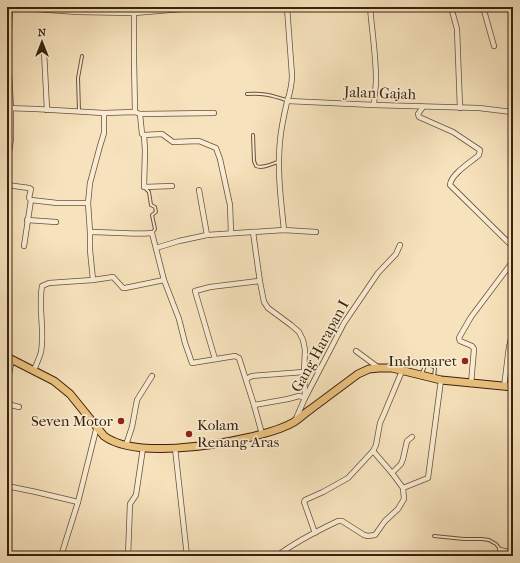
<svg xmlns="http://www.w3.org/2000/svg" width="520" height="563" font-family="'IM FELL French Canon',serif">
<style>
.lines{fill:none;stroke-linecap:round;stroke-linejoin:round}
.service-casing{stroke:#685238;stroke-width:4}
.minor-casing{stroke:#685238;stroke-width:6}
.primary-casing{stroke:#39220c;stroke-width:9}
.service{stroke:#f9ecd3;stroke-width:2}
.minor{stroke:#f9ecd3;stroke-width:4.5}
.primary{stroke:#ebc17e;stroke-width:7}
.poi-dot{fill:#8f2418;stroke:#f9ecd3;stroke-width:1.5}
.labels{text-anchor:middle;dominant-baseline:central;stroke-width:3.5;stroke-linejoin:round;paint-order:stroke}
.street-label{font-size:15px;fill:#39220c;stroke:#f9ecd3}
.poi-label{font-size:15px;fill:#39220c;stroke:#f9ecd3;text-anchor:end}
</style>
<rect width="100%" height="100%" fill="#f6e2bc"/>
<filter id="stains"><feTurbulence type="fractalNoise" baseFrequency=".005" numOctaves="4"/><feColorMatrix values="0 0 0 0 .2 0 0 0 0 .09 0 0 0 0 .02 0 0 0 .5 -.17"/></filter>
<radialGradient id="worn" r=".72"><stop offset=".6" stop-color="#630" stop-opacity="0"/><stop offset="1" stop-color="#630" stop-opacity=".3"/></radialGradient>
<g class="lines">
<defs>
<g id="service">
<path d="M247,94c16,-1 24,1 39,6"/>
<path d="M79,111l-1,-33 4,-22"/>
<path d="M253,135l1,26 2,5c7,3 15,-2 22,-4"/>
<path d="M146,189l3,3 2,13 4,2 1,5 -4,3 3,14 -2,3"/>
<path d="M422,373l3,-7 2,-1 5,1 3,2 -1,9"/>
<path d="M434,536l30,3h18l7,1 7,4 4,5"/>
</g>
<g id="minor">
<path d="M7,7l71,5 56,1 71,-6"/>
<path d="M370,7c2,24 6,49 6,73 0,8 -2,17 -2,25"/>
<path d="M451,7l6,22 3,79"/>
<path d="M483,7l11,39"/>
<path d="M134,13v48l1,51"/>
<path d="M44,51l3,59"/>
<path d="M288,101l86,4 105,3 34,4"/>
<path d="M423,107l-5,7 1,3 34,15 27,18 -1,5c-8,7 -28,19 -29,30l63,62"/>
<path d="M7,108l29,1 68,4 31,-1 5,2 74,-1"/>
<path d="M140,114l2,20 2,1 1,16 -1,36 28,-1"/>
<path d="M144,135l18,-1 11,8 26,-1 17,7 4,11 10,46 1,28"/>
<path d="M7,165l4,-26v-31l-3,-52 2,-49"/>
<path d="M7,185l22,3 2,1 -2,9 2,2 26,3h31"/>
<path d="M199,190l8,45"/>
<path d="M27,220l29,2"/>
<path d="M284,230c-3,-29 -7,-59 -4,-89 1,-13 4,-26 7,-39 3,-9 5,-16 5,-27l-5,-68"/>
<path d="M90,232c21,0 42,3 62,1l12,47 15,39 6,24 7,20 43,-7 4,2 15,47 8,29"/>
<path d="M253,232l7,50 4,20 4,6 23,17 8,7 4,8 2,10 -1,22"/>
<path d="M24,246l7,-46"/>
<path d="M156,248l23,-7 28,-6 77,-5 32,2"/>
<path d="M93,280l-3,-30v-18l-2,-29 2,-20 10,-37 4,-13v-20"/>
<path d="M356,351l23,17"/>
<path d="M215,359l-20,-68 15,-4 49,-6"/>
<path d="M34,370c2,-5 5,-11 7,-18 4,-21 -3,-44 1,-66l7,-3 44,-3 20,-3 10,11h2l39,-8"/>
<path d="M246,379l6,-3 52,-4 1,26 -6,-2 -11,3 -34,6"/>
<path d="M7,384l5,-25"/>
<path d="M471,384l3,-35 -2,-3 -12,-5 -1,-3 1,-2 11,-19 42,-56"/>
<path d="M504,387l5,-40 4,-16"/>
<path d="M7,404l12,3"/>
<path d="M295,421l10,-23 39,-75 34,-50 18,-19 4,-9"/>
<path d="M126,445l6,-18 5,-27 15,-24"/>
<path d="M175,448l12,108"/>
<path d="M373,451l19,22"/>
<path d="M7,486l29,6 42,10"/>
<path d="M403,488l25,-10 13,-98"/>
<path d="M315,533l-11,-31 1,-2 18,-8 25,-14 25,-27 3,-6 4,-22 4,-9 18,-43"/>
<path d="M500,550l13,3"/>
<path d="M61,556l17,-54 19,-76"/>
<path d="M128,556l2,-52 6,-9 7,-47"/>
<path d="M277,556c18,-14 40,-25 61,-35h4l22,14 4,1 7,-1 10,-14 13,-12 6,-10 -1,-11 -11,-15 9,-9 2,-5 4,-18 5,-4"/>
</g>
<path id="primary" d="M7,357l47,24 16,13 34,42c31,23 112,9 147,1 15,-4 30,-7 43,-15 6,-4 11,-9 17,-13 16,-12 31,-23 47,-35l11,-5 10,-1h13l49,12 72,7"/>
</defs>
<!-- service casing -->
<use href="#service" class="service-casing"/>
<!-- minor casing -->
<use href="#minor" class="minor-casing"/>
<!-- primary casing -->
<use href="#primary" class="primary-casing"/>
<!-- service -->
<use href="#service" class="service"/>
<!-- minor -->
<use href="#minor" class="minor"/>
<!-- primary -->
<use href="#primary" class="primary"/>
</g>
<!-- markers -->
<g class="poi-dot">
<circle cx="465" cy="361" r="4"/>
<circle cx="121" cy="421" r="4"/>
<circle cx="189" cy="434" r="4"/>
</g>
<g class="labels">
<!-- street labels -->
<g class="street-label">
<text transform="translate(380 93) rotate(2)">Jalan Gajah</text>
<text transform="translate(320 346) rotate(-61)">Gang Harapan I</text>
</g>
<!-- poi labels -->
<g class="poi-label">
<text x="457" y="361">Indomaret</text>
<text x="113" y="421">Seven Motor</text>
<text x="197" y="425" text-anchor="start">Kolam<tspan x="197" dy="17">Renang Aras</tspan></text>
</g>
</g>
<!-- margin -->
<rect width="520" height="563" fill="none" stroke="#f6e2bc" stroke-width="24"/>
<rect x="8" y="8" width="504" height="547" fill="none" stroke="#39220c" stroke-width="2"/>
<rect x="12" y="12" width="496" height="539" fill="none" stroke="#39220c"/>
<!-- north arrow -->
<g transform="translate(42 42)" stroke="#f9ecd3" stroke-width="3" paint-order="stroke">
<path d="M0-3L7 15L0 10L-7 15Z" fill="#39220c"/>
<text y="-6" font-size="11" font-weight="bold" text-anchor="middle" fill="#39220c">N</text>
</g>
<rect width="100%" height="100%" filter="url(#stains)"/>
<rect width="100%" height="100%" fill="url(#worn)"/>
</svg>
